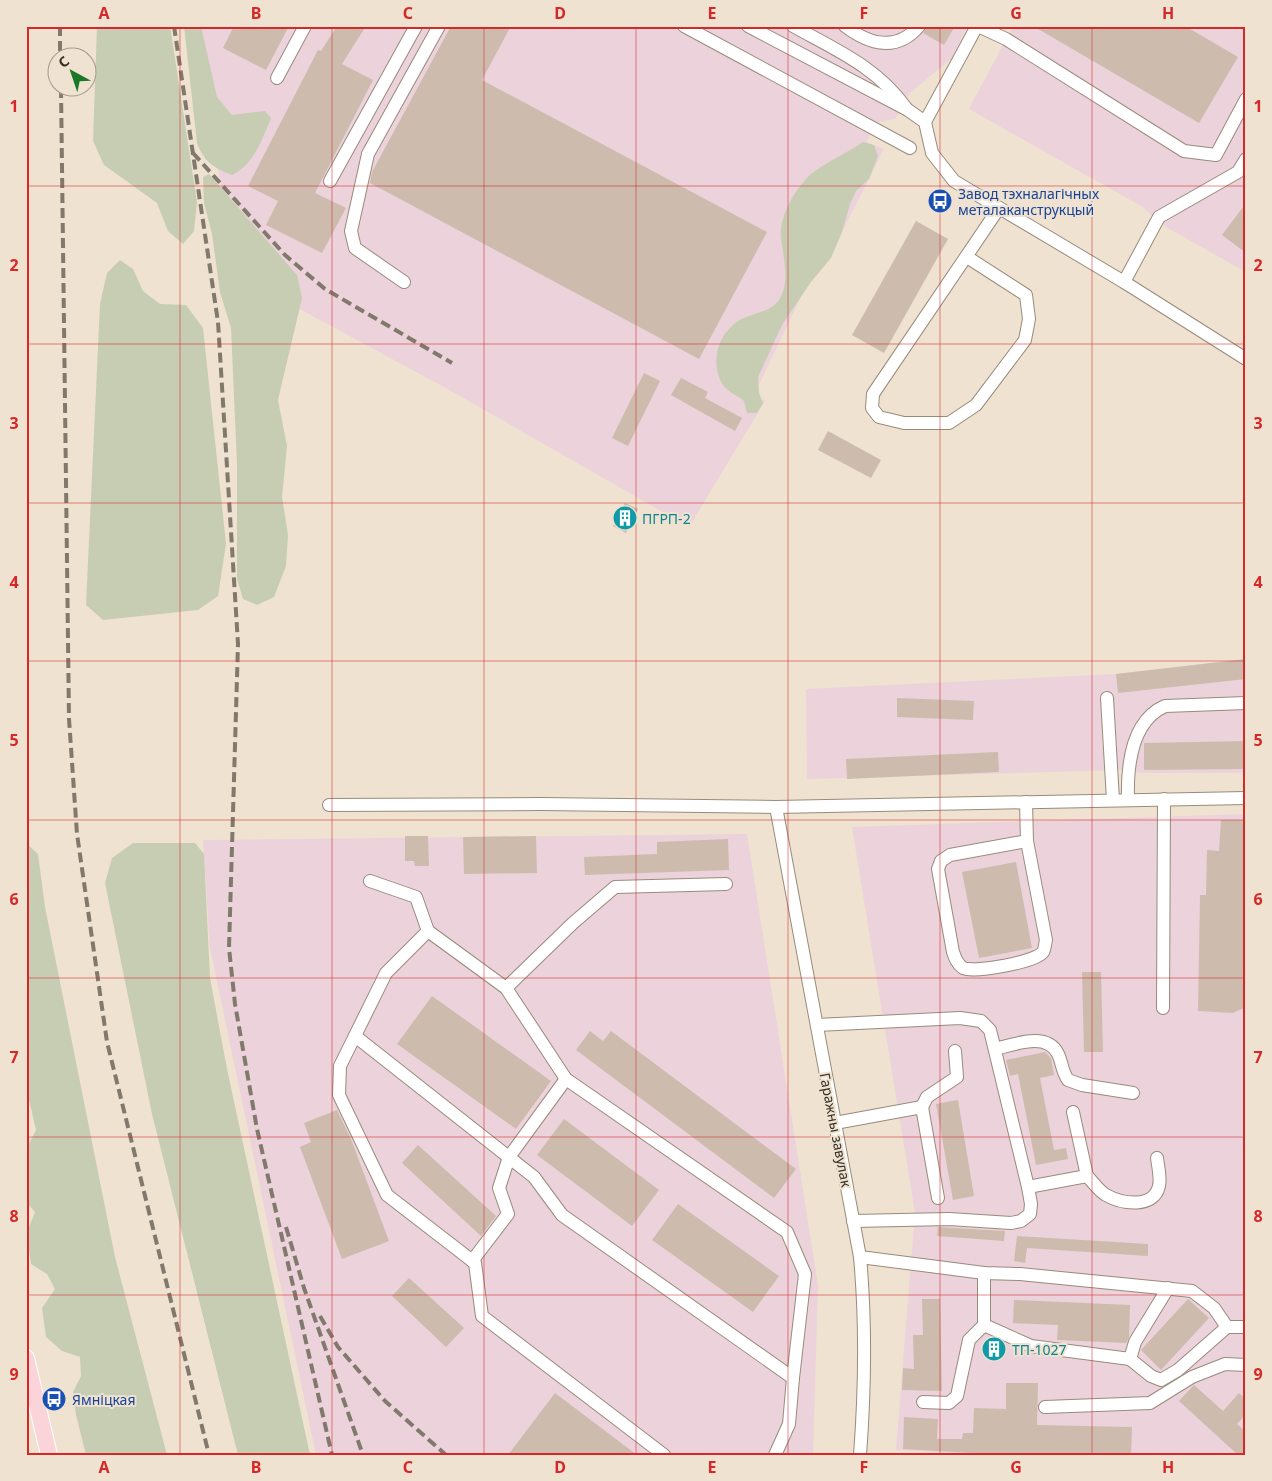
<svg xmlns="http://www.w3.org/2000/svg" width="1272" height="1481" font-family="'Noto Sans',sans-serif">
<style>
.industrial{fill:#ecd2da}
.green{fill:#c7cdb3}
.building{fill:#cdbcad}
.lines{fill:none;stroke-linecap:round;stroke-linejoin:round}
.minor-casing{stroke:#988b7b;stroke-width:14}
.major-casing{stroke:#fff;stroke-width:18}
.minor{stroke:#fff;stroke-width:12}
.major{stroke:#fad4d9;stroke-width:16}
.rail{stroke:#81796d;stroke-width:4;stroke-dasharray:10 5;stroke-linecap:butt}
.grid{fill:none;stroke:#d62828;stroke-width:1;stroke-opacity:0.55}
.labels{text-anchor:middle;dominant-baseline:central;stroke-width:4;stroke-linejoin:round;paint-order:stroke}
.transit-label{font-size:14px;fill:#164399;stroke:#efe2d0;text-anchor:start}
.culture-label{font-size:14px;fill:#0d838f;stroke:#efe2d0;text-anchor:start}
.street-label{font-size:14px;fill:#342f28;stroke:#efe2d0}
.neatline{fill:none;stroke:#d62828;stroke-width:2}
.grid-label{font-size:16px;text-anchor:middle;font-weight:bold;fill:#d62828}
</style>
<rect width="100%" height="100%" fill="#efe2d0"/>
<!-- industrial -->
<g class="industrial">
<path d="M195,26h773l-16,32 -42,35 -15,26 -17,3 -12,20 18,7 -58,115 -8,-3 -64,134 11,6 -76,126 -236,-135 -218,-118z"/>
<path d="M1013,26h233v246l-80,-45 -25,-21 -172,-97z"/>
<path d="M1246,659v114h-103l-24,-3 -312,9 -1,-90 310,-15z"/>
<path d="M1246,814v641h-252l-98,-5 19,-237 -63,-386z"/>
<path d="M747,834l71,451 -5,170h-497l-106,-507 -7,-108z"/>
</g>
<!-- green -->
<g class="green">
<path d="M97,26h73l27,176 -3,29 -11,13 -15,-13 -11,-28 -53,-38 -11,-24z"/>
<path d="M184,26h17l16,71 15,18 33,-4 6,7c-9,22 -17,46 -39,57 -18,-7 -28,-13 -35,-32z"/>
<path d="M863,142l11,3 4,11 -9,23 -13,12 -6,13 -8,28 -11,26 -20,24 -29,43 -24,52 1,16 4,10 -6,10h-10l-3,-12c-6,-5 -17,-10 -21,-16 -12,-19 -7,-45 9,-59 14,-15 42,-10 50,-32 7,-16 1,-39 -1,-56 -2,-22 14,-49 30,-64 15,-12 36,-21 52,-32z"/>
<path d="M209,174l88,101 5,23 -24,102 9,46 -5,51 6,38 -2,31 -12,31 -17,8 -14,-6 -6,-20v-115l-6,-136 -11,-36 -8,-58 -8,-31 -1,-26z"/>
<path d="M120,260l13,9 10,22 17,13 26,1 17,23 23,216 -8,52 -20,14 -95,10 -17,-15 14,-301 7,-31z"/>
<path d="M26,843l12,11 7,53 70,350 52,198h-81l-10,-40 -3,-23 8,-16 -1,-19 -18,-6 -16,-14 -4,-29 13,-19 -8,-15 -16,-10 -4,-32 8,-20 -9,-10v-53l10,-19 -10,-43z"/>
<path d="M133,843h62l9,11 6,124 17,91 83,386h-72l-86,-341 -47,-231 7,-25z"/>
</g>
<!-- building -->
<g class="building">
<path d="M234,26h55l-23,44 -43,-22z"/>
<path d="M337,26h29l-24,38 31,16 -58,113 31,15 -24,45 -56,-28 12,-24 -30,-15 70,-136 3,1z"/>
<path d="M451,26h60l-29,54 285,152 -68,127 -329,-176 2,-11z"/>
<path d="M927,26h28l-11,19 -21,-12z"/>
<path d="M1033,26h152l53,31 -39,66z"/>
<path d="M1246,203v50l-24,-18z"/>
<path d="M916,221l32,18 -64,114 -32,-18z"/>
<path d="M644,373l16,8 -32,65 -16,-8z"/>
<path d="M681,378l27,14 -3,6 37,20 -7,13 -64,-36z"/>
<path d="M828,431l53,29 -10,18 -53,-28z"/>
<path d="M625,503l13,6 -12,24 -13,-7z"/>
<path d="M1246,659v20l-128,14 -2,-19z"/>
<path d="M897,698l77,3 -1,19 -76,-3z"/>
<path d="M1246,741v28l-102,1v-27z"/>
<path d="M998,752l1,20 -152,7 -1,-20z"/>
<path d="M1221,820h25v187l-13,6 -35,-2 2,-116h6l1,-45 12,1z"/>
<path d="M405,836h23l1,30h-14l-1,-5h-9z"/>
<path d="M536,836l1,37 -73,1 -1,-37z"/>
<path d="M728,839l1,31 -144,5 -1,-18 73,-3v-12z"/>
<path d="M1016,862l16,86 -53,10 -17,-86z"/>
<path d="M1082,972h19l2,80h-19z"/>
<path d="M432,996l119,85 -35,48 -119,-85z"/>
<path d="M590,1031l13,10 8,-10 185,138 -22,29 -198,-148z"/>
<path d="M1045,1052l6,6 3,17 -14,3 14,72 12,-2 2,11 -32,6 -18,-91 -8,2 -4,-16z"/>
<path d="M958,1100l16,96 -21,4 -17,-96z"/>
<path d="M337,1110l14,29 38,102 -47,18 -42,-112 11,-5 -7,-19z"/>
<path d="M564,1119l95,71 -27,36 -95,-71z"/>
<path d="M418,1145l78,71 -15,20 -79,-73z"/>
<path d="M678,1204l101,72 -26,36 -101,-72z"/>
<path d="M938,1227l67,4 -1,10 -67,-5z"/>
<path d="M1017,1236l131,8v12l-121,-8 -2,15 -11,-2z"/>
<path d="M409,1278l55,50 -18,19 -54,-51z"/>
<path d="M922,1299h18l2,92 -40,-1 1,-22 11,1 -1,-34h10z"/>
<path d="M1188,1299l21,19 -48,52 -20,-20z"/>
<path d="M1014,1300l116,5 -1,32 -3,6 -69,-3 1,-15 -45,-2z"/>
<path d="M1006,1383h32l-1,42 95,2 -1,28h-126l-102,-6 1,-32 34,2 -1,20h25l1,-6h10l1,-25 32,1z"/>
<path d="M1194,1385l29,26 16,-18 7,6v15l-9,10 9,8v23h-8l-59,-54z"/>
<path d="M555,1393l82,62h-129z"/>
</g>
<g class="lines">
<defs>
<g id="minor">
<path d="M684,26l226,122"/>
<path d="M748,26l160,84 17,12 7,31 22,28 170,101 122,77"/>
<path d="M793,26c43,24 84,41 113,82"/>
<path d="M845,26c25,19 52,26 74,0"/>
<path d="M978,26l28,13 178,112 32,4 30,-56"/>
<path d="M277,78l28,-52"/>
<path d="M925,122l52,-96"/>
<path d="M330,181l86,-155"/>
<path d="M967,257l59,38 3,24 -4,21 -49,65 -27,18h-45l-25,-6 -7,-9 1,-14 126,-186"/>
<path d="M404,282l-49,-34 -4,-17 17,-77 71,-128"/>
<path d="M1124,282l35,-65 79,-45 8,-13"/>
<path d="M1107,698l6,102"/>
<path d="M1128,800c-1,-32 3,-79 37,-94l81,-3"/>
<path d="M1026,802l1,39 19,99c-1,3 -1,9 -3,12 -7,10 -68,21 -80,16 -6,-4 -8,-10 -10,-16l-15,-83 3,-8 9,-6 77,-14"/>
<path d="M329,805l212,-1 235,3 470,-9"/>
<path d="M776,807l84,450c6,66 5,132 0,198"/>
<path d="M370,881l46,16 12,34 -42,42 -46,93 -1,29 48,100 88,68 7,53 182,139"/>
<path d="M428,931l78,57 67,-65 42,-36 111,-3"/>
<path d="M1163,1008l1,-209"/>
<path d="M817,1025l143,-7 21,3 9,9 38,157 59,-11 -14,-64"/>
<path d="M355,1036l179,141 28,38 231,163 12,-104 -18,-42 -221,-153 -60,-91"/>
<path d="M995,1049c18,-4 52,-18 63,5 4,8 4,18 10,26l14,5 51,8"/>
<path d="M922,1107l5,-10 30,-20 -2,-26"/>
<path d="M835,1123l87,-16 16,91"/>
<path d="M1087,1176c6,6 12,15 19,19 16,9 48,14 53,-9 2,-8 -1,-20 -2,-28"/>
<path d="M853,1221l96,-2 62,4 10,-2 9,-7 1,-10 -3,-17"/>
<path d="M860,1257l124,16 36,1 172,17 22,17 13,19h19"/>
<path d="M472,1261l36,-47 -9,-26 10,-31 57,-78"/>
<path d="M984,1273v52l47,21 99,13 5,-17 33,-54"/>
<path d="M1130,1359l21,17 10,4 17,-10 49,-43"/>
<path d="M923,1402l26,1 8,-7 12,-56 15,-15"/>
<path d="M1045,1407l105,-4 42,-26 33,-13 21,1"/>
<path d="M775,1455l14,-31 4,-46"/>
</g>
<path id="major" d="M26,1358l23,97"/>
</defs>
<!-- minor casing -->
<use href="#minor" class="minor-casing"/>
<!-- major casing -->
<use href="#major" class="major-casing"/>
<!-- minor -->
<use href="#minor" class="minor"/>
<!-- major -->
<use href="#major" class="major"/>
<!-- rail -->
<g class="rail">
<path d="M60,26v32"/>
<path d="M174,26l44,296 20,322 -9,304 6,56 22,125 75,326"/>
<path d="M61,88l8,631 8,115 30,208 102,413"/>
<path d="M193,153l92,102 40,34 127,74"/>
<path d="M286,1227l18,61 59,167"/>
<path d="M320,1316l18,31 47,54 61,54"/>
</g>
</g>
<!-- grid -->
<path class="grid" d="M180,26v1429M332,26v1429M484,26v1429M636,26v1429M788,26v1429M940,26v1429M1092,26v1429M26,186h1220M26,344h1220M26,503h1220M26,661h1220M26,820h1220M26,978h1220M26,1137h1220M26,1295h1220"/>
<!-- icons -->
<defs>
<symbol id="bus-disc" viewBox="-11 -11 22 22"><circle r="9.5" fill="#1a4fb4" stroke="#efe2d0"/><path d="M-5-6H5V4H4V6H2V4H-2V6H-4V4H-5ZM-3.5-4V0h7V-4ZM-3.5 1.2v1.5H-2V1.2ZM2 1.2v1.5H3.5V1.2Z" fill="#fff"/></symbol>
<symbol id="building-disc" viewBox="-11 -11 22 22"><circle r="9.5" fill="#0f9aa8" stroke="#efe2d0"/><path d="M-4-6H4V6H1V3H-1V6H-4ZM-2.5-4.3h1.7v1.8h-1.7ZM.8-4.3h1.7v1.8H.8ZM-2.5-1h1.7V.8h-1.7ZM.8-1h1.7V.8H.8Z" fill="#fff"/></symbol>
</defs>
<g fill-rule="evenodd">
<use href="#bus-disc" x="926" y="187" width="28" height="28"/>
<use href="#building-disc" x="611" y="504" width="28" height="28"/>
<use href="#building-disc" x="980" y="1335" width="28" height="28"/>
<use href="#bus-disc" x="40" y="1385" width="28" height="28"/>
</g>
<g class="labels">
<!-- transit labels -->
<g class="transit-label">
<text x="958" y="193">Завод тэхналагічных<tspan x="958" dy="16">металаканструкцый</tspan></text>
<text x="72" y="1399">Ямніцкая</text>
</g>
<!-- culture labels -->
<g class="culture-label">
<text x="642" y="518">ПГРП-2</text>
<text x="1012" y="1349">ТП-1027</text>
</g>
<!-- street labels -->
<g class="street-label">
<text transform="translate(836 1130) rotate(79)">Гаражны завулак</text>
</g>
</g>
<!-- border -->
<rect width="1272" height="1481" fill="none" stroke="#efe2d0" stroke-width="55"/>
<!-- north arrow -->
<g transform="translate(72 72) rotate(320)"><circle r="24" fill="#efe2d0" stroke="#a49a8d"/>
<path d="M0-4L9 19L0 12L-9 19Z" fill="#1a7726"/>
<text y="-8" font-size="14" font-weight="bold" text-anchor="middle" fill="#342f28">С</text>
</g>
<rect x="28" y="28" width="1216" height="1426" class="neatline"/>
<g class="grid-label">
<text x="104" y="19">A</text>
<text x="256" y="19">B</text>
<text x="408" y="19">C</text>
<text x="560" y="19">D</text>
<text x="712" y="19">E</text>
<text x="864" y="19">F</text>
<text x="1016" y="19">G</text>
<text x="1168" y="19">H</text>
<text x="14" y="112">1</text>
<text x="1258" y="112">1</text>
<text x="14" y="271">2</text>
<text x="1258" y="271">2</text>
<text x="14" y="429">3</text>
<text x="1258" y="429">3</text>
<text x="14" y="588">4</text>
<text x="1258" y="588">4</text>
<text x="14" y="746">5</text>
<text x="1258" y="746">5</text>
<text x="14" y="905">6</text>
<text x="1258" y="905">6</text>
<text x="14" y="1063">7</text>
<text x="1258" y="1063">7</text>
<text x="14" y="1222">8</text>
<text x="1258" y="1222">8</text>
<text x="14" y="1380">9</text>
<text x="1258" y="1380">9</text>
<text x="104" y="1473">A</text>
<text x="256" y="1473">B</text>
<text x="408" y="1473">C</text>
<text x="560" y="1473">D</text>
<text x="712" y="1473">E</text>
<text x="864" y="1473">F</text>
<text x="1016" y="1473">G</text>
<text x="1168" y="1473">H</text>
</g>
</svg>
